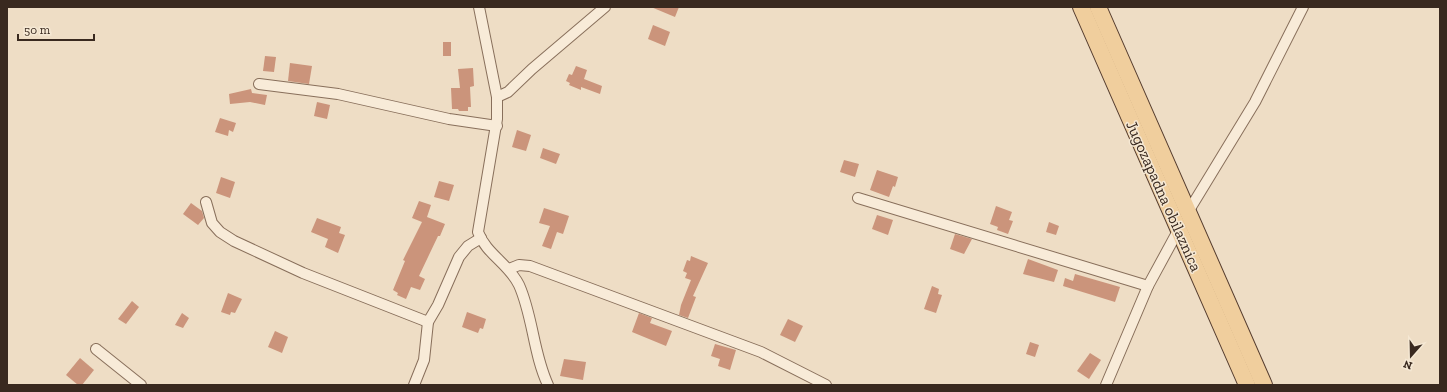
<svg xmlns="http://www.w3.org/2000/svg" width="1447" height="392" font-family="'Zilla Slab',serif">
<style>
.building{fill:#cb947b}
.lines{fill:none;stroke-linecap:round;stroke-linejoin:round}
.street-casing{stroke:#886f5b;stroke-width:12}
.primary-casing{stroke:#563d2f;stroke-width:18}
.street{stroke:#f8ebd8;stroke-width:10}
.primary{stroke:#f0ce9d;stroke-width:16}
.labels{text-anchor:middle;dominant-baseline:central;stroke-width:3;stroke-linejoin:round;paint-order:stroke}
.street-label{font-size:16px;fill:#39291f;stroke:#f5e8d4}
</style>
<rect width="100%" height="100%" fill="#eeddc5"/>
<!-- building -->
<g class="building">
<path d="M651,7h28l-4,10z"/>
<path d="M653,25l17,7 -5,14 -17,-7z"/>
<rect x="443" y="42" width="8" height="14"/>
<path d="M265,56l11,1 -2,15 -11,-1z"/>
<path d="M290,63l22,3 -3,18 -21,-3z"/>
<path d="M576,66l11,4 -3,9 18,7 -2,8 -19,-7v3l-12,-5 1,-2 -4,-2 3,-7 3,1z"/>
<path d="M473,68l1,18 -4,1 1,20h-3v4h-9l-1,-2h-6l-1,-21h9l-2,-19z"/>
<path d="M251,89l1,4 15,2 -2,10 -15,-3 -20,2 -1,-10z"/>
<path d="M317,102l13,3 -3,14 -13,-3z"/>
<path d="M220,118l16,5 -3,9 -4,-2 -1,6 -13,-4z"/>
<path d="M517,130l14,5 -5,16 -14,-4z"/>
<path d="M543,148l17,6 -4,10 -16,-6z"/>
<path d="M844,160l15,4 -4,13 -15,-5z"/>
<path d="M877,170l21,7 -3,10 -2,-1 -4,11 -19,-7z"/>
<path d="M221,177l14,5 -5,16 -14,-5z"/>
<path d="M439,181l15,4 -5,16 -15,-4z"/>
<path d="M419,201l12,4 -4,12 18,7 -5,12h-2l-19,40 6,3 -5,11 -9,-3 -5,12 -9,-4 1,-2 -5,-3 12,-29 -2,-1 19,-38 -10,-4z"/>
<path d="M191,203l11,8 2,7 -6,7 -15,-11z"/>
<path d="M996,206l16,6 -3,8 4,1 -5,13 -11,-4 1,-3 -8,-3z"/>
<path d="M544,208l25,8 -6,18 -6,-2 -6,17 -9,-3 8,-20 -11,-3z"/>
<path d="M877,215l16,5 -5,15 -16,-6z"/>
<path d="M317,218l24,9 -2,6 6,2 -7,18 -13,-6 3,-8 -17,-7z"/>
<path d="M1049,222l10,4 -3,9 -10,-3z"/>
<path d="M955,234l17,5 -8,15 -14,-5z"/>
<path d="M691,256l17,7 -15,33 3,1 -8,21 -9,-3 2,-10 10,-25 -6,-2 2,-5 -4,-2 4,-11 3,1z"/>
<path d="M1028,259l30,11 -4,12 -31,-8z"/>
<path d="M1075,274l45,13 -5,15 -52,-16 2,-8 8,3z"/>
<path d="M932,286l7,3 -1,5 4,1 -6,18 -12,-4z"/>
<path d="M228,293l14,6 -7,14 -4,-1 -1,3 -9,-3z"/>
<path d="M132,301l7,6 -13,17 -8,-5z"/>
<path d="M467,312l19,7 -3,10 -3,-1 -2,5 -16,-6z"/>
<path d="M182,313l7,5 -6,10 -8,-3z"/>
<path d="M639,313l13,5 -2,5 22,8 -6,15 -34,-14z"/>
<path d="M788,319l15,7 -8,16 -15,-7z"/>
<path d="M275,331l13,6 -6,16 -14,-6z"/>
<path d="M1030,342l9,3 -4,12 -9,-3z"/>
<path d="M715,344l21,6 -6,20 -12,-4 2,-7 -9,-3z"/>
<path d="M1090,353l11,7 -12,19 -12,-8z"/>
<path d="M80,358l14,12 -12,15h-4l-12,-10z"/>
<path d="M564,359l22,3 -3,18 -23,-4z"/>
</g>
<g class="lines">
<defs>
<g id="street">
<path d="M479,7l18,90v22l-19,113c8,22 31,32 41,53 14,31 14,68 29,100"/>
<path d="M259,84l79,10 111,25 48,7"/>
<path d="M497,97l11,-5 24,-23 73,-62"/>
<path d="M858,198l290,88"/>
<path d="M206,202l6,21 8,9 14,9 69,32 125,49"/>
<path d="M1188,212l67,-110 48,-95"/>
<path d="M509,269l10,-4 11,1 231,86 65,33"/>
<path d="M96,349l45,36"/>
<path d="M414,385l10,-25 4,-38 10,-17 21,-48 9,-11 13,-8"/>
<path d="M1106,385l42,-99 31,-57"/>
</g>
<g id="primary">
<path d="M1081,7l166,378"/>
<path d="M1098,7l166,378"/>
</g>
</defs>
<!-- street casing -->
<use href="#street" class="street-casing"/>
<!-- primary casing -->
<use href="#primary" class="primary-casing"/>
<!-- street -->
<use href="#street" class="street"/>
<!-- primary -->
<use href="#primary" class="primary"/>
</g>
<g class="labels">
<!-- street labels -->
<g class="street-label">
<text transform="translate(1164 196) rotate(66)">Jugozapadna obilaznica</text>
</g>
</g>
<!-- border -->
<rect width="1447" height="392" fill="none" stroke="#39291f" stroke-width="16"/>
<!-- north arrow -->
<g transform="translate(1411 356) rotate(200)" stroke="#f5e8d4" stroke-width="3" paint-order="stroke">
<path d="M0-3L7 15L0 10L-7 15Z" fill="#39291f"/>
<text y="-6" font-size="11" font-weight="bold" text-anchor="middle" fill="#39291f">N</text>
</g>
<!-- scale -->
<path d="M18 34v6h76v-6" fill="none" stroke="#39291f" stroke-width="2"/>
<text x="24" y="34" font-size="12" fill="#39291f" stroke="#f5e8d4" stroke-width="3" paint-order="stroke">50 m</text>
</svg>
